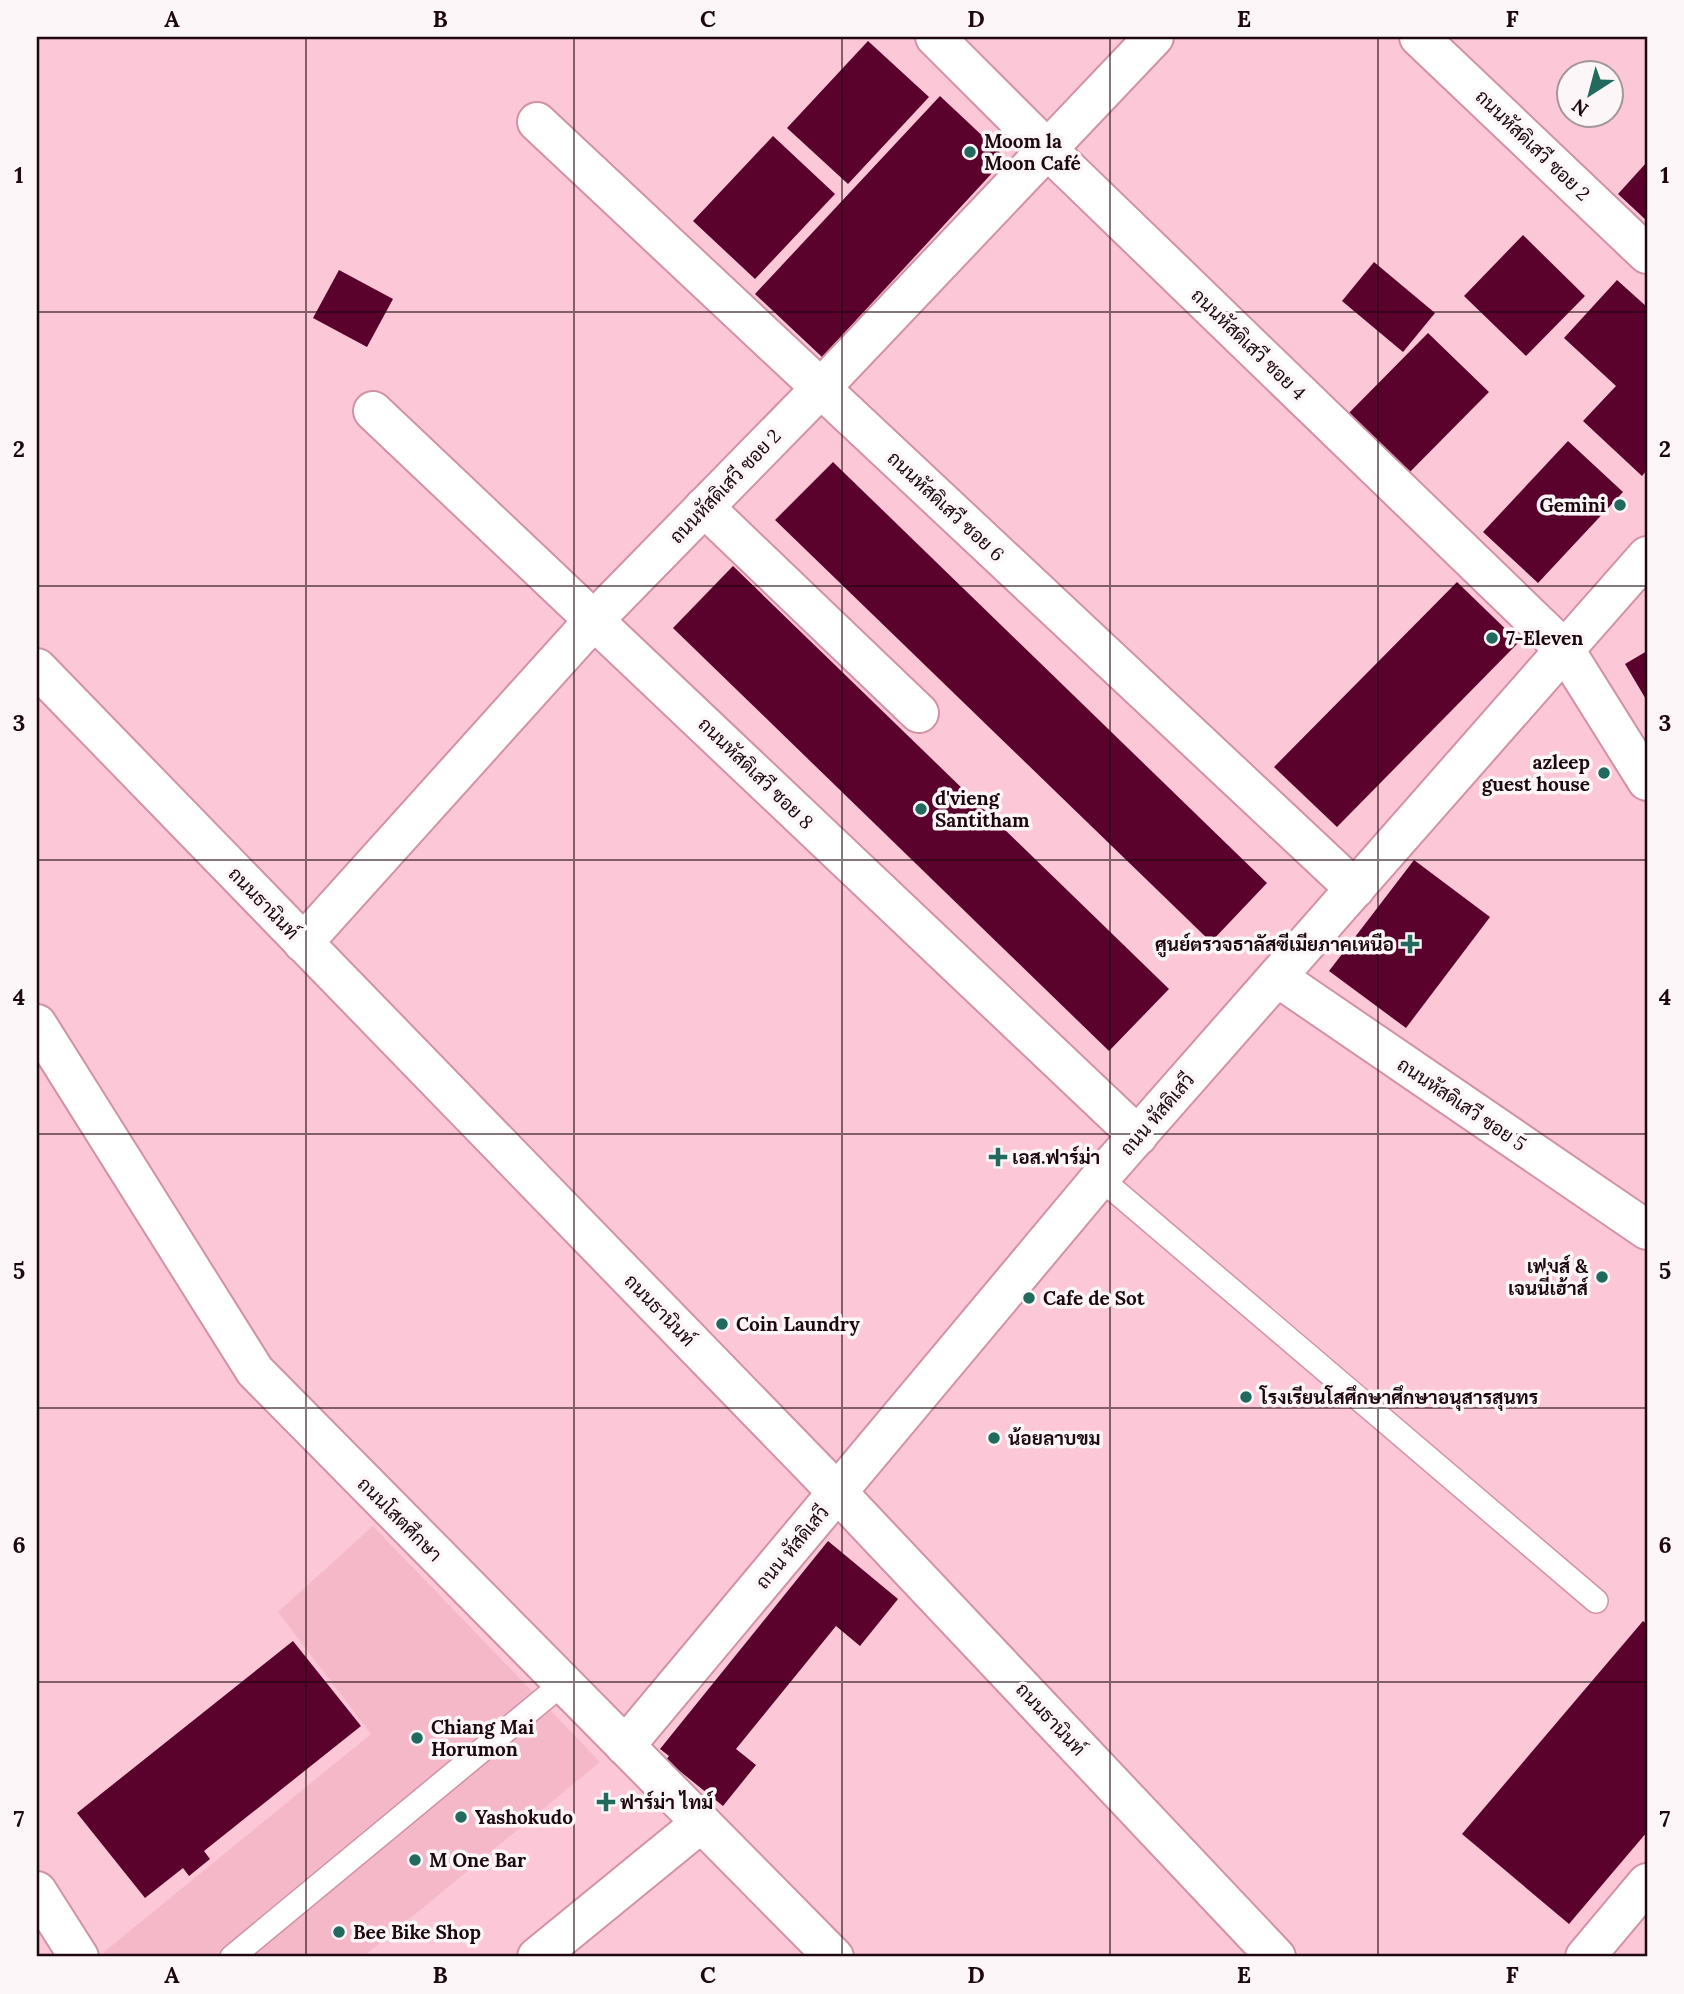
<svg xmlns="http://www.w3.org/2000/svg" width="1684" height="1994" font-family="Lora,Sarabun,serif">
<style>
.built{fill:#f4b8c9}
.building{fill:#5a022c}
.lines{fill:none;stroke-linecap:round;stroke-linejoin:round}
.service-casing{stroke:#d192a5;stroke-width:26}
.minor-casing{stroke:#d192a5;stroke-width:42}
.service{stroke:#fff;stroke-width:23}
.minor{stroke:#fff;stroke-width:38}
.grid{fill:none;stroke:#1d080f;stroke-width:2;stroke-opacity:0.55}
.poi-dot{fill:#236a5e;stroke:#fdf6f8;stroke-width:2.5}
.labels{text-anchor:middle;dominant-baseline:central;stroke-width:7;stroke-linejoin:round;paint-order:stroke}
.poi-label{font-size:19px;font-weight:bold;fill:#1d080f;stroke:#fdf6f8;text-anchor:start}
.street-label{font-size:19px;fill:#1d080f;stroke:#fdf6f8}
.neatline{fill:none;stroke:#1d080f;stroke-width:2.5}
.grid-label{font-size:23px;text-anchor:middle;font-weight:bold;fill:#1d080f}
</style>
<rect width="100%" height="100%" fill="#fcc7d6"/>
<!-- built -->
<path class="built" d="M373,1526l227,236 -237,195h-256l-3,-5 267,-218 -93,-122z"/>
<!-- building -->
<g class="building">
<path d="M868,41l61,56 -81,87 -61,-56z"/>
<path d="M940,96l66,62 -184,199 -67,-63z"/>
<path d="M773,136l62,58 -80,85 -62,-58z"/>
<path d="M1647,162v59l-29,-27z"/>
<path d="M1523,235l62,61 -59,60 -62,-60z"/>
<path d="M1374,262l61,51 -32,39 -61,-51z"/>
<path d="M339,270l54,29 -26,48 -54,-29z"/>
<path d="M1617,280l30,27v163l-5,6 -59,-55 33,-35 -52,-48z"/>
<path d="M1428,333l61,59 -91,92 -60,-60z"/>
<path d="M1568,441l55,51 -85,91 -55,-51z"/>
<path d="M833,462l434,421 -56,59 -436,-422z"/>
<path d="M733,566l436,423 -60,62 -436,-423z"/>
<path d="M1457,582l62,60 -182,185 -63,-60z"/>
<path d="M1647,651v50l-22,-37z"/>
<path d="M1414,860l76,57 -84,111 -77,-57z"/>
<path d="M828,1541l70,58 -38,47 -24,-20 -100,123 20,16 -33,41 -57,-46 3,-4 -9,-7z"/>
<path d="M1643,1621l4,3v208l-78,92 -107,-90z"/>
<path d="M293,1641l68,85 -157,125 6,8 -21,17 -6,-8 -38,30 -68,-85z"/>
</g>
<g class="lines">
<defs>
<g id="service">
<path d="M1100,1178l496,423"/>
<path d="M232,1957l330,-273"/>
</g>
<g id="minor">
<path d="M935,37l111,111 519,502 82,131"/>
<path d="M1419,37l228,217"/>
<path d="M537,122l818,767"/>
<path d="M373,411l765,725"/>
<path d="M704,507l215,206"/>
<path d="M37,668l801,825 438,464"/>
<path d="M303,943l291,-323 227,-232 333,-351"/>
<path d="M1277,977l370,253"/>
<path d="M37,1024l218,347 579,586"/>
<path d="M625,1746l475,-568 547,-622"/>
<path d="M37,1891l42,66"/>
<path d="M537,1957l164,-134"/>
<path d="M1585,1957l62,-74"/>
</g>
</defs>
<!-- service casing -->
<use href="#service" class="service-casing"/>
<!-- minor casing -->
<use href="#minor" class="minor-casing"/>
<!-- service -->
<use href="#service" class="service"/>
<!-- minor -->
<use href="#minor" class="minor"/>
</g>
<!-- grid -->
<path class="grid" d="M306,37v1920M574,37v1920M842,37v1920M1110,37v1920M1378,37v1920M37,312h1610M37,586h1610M37,860h1610M37,1134h1610M37,1408h1610M37,1682h1610"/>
<!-- markers -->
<g class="poi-dot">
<circle cx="970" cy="152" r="7"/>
<circle cx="1620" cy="505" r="7"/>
<circle cx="1492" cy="638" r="7"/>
<circle cx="1604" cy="773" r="7"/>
<circle cx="921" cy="809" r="7"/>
<path d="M1406.5 933.5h7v7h7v7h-7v7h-7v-7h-7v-7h7z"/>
<path d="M994.5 1146.5h7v7h7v7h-7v7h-7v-7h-7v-7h7z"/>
<circle cx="1602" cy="1277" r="7"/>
<circle cx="1029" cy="1298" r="7"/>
<circle cx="722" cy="1324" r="7"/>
<circle cx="1246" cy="1397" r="7"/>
<circle cx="994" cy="1438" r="7"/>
<circle cx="417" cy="1738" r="7"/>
<path d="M602.5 1791.5h7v7h7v7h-7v7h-7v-7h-7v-7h7z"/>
<circle cx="461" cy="1817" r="7"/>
<circle cx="415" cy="1860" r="7"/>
<circle cx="339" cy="1932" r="7"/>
</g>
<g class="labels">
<!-- poi labels -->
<g class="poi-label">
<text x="984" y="141">Moom la<tspan x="984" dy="22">Moon Café</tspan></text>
<text x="1606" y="505" text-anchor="end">Gemini</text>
<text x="1506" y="638">7-Eleven</text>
<text x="1590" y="762" text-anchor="end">azleep<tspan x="1590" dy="22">guest house</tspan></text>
<text x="935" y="798">d'vieng<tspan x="935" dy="22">Santitham</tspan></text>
<text x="1394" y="944" text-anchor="end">ศูนย์ตรวจธาลัสซีเมียภาคเหนือ</text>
<text x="1012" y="1157">เอส.ฟาร์ม่า</text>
<text x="1588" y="1266" text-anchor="end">เฟมส์ &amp;<tspan x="1588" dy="22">เจนนี่เฮ้าส์</tspan></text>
<text x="1043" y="1298">Cafe de Sot</text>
<text x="736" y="1324">Coin Laundry</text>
<text x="1260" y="1397">โรงเรียนโสศึกษาศึกษาอนุสารสุนทร</text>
<text x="1008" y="1438">น้อยลาบขม</text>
<text x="431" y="1727">Chiang Mai<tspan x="431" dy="22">Horumon</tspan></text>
<text x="620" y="1802">ฟาร์ม่า ไทม์</text>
<text x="475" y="1817">Yashokudo</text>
<text x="429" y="1860">M One Bar</text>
<text x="353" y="1932">Bee Bike Shop</text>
</g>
<!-- street labels -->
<g class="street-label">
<text transform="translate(1533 145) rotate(44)">ถนนหัสดิเสวี ซอย 2</text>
<text transform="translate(1249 344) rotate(44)">ถนนหัสดิเสวี ซอย 4</text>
<text transform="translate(725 486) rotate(-46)">ถนนหัสดิเสวี ซอย 2</text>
<text transform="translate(946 506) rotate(43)">ถนนหัสดิเสวี ซอย 6</text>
<text transform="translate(756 773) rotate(44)">ถนนหัสดิเสวี ซอย 8</text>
<text transform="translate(264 903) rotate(46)">ถนนธานินท์</text>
<text transform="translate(1462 1104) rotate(34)">ถนนหัสดิเสวี ซอย 5</text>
<text transform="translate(1157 1114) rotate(-49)">ถนน หัสดิเสวี</text>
<text transform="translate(660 1310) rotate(46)">ถนนธานินท์</text>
<text transform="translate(400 1519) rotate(45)">ถนนโสตศึกษา</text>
<text transform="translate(792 1547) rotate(-50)">ถนน หัสดิเสวี</text>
<text transform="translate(1051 1719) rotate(47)">ถนนธานินท์</text>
</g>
</g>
<!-- border -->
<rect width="1684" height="1994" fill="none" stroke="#fdf6f8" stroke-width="77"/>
<!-- north arrow -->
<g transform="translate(1590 94) rotate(216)"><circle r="33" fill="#fdf6f8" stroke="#a3979b" stroke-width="2"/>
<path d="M0-5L12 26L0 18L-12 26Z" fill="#236a5e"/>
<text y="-10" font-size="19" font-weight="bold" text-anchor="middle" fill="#1d080f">N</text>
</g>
<rect x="38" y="38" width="1608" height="1917" class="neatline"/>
<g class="grid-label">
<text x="172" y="27">A</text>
<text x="440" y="27">B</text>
<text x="708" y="27">C</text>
<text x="976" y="27">D</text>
<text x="1244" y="27">E</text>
<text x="1512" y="27">F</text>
<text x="19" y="183">1</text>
<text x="1665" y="183">1</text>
<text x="19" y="457">2</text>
<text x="1665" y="457">2</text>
<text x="19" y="731">3</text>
<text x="1665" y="731">3</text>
<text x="19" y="1005">4</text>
<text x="1665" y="1005">4</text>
<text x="19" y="1279">5</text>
<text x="1665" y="1279">5</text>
<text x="19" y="1553">6</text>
<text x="1665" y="1553">6</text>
<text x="19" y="1827">7</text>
<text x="1665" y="1827">7</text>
<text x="172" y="1983">A</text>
<text x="440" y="1983">B</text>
<text x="708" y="1983">C</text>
<text x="976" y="1983">D</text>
<text x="1244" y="1983">E</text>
<text x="1512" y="1983">F</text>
</g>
</svg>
